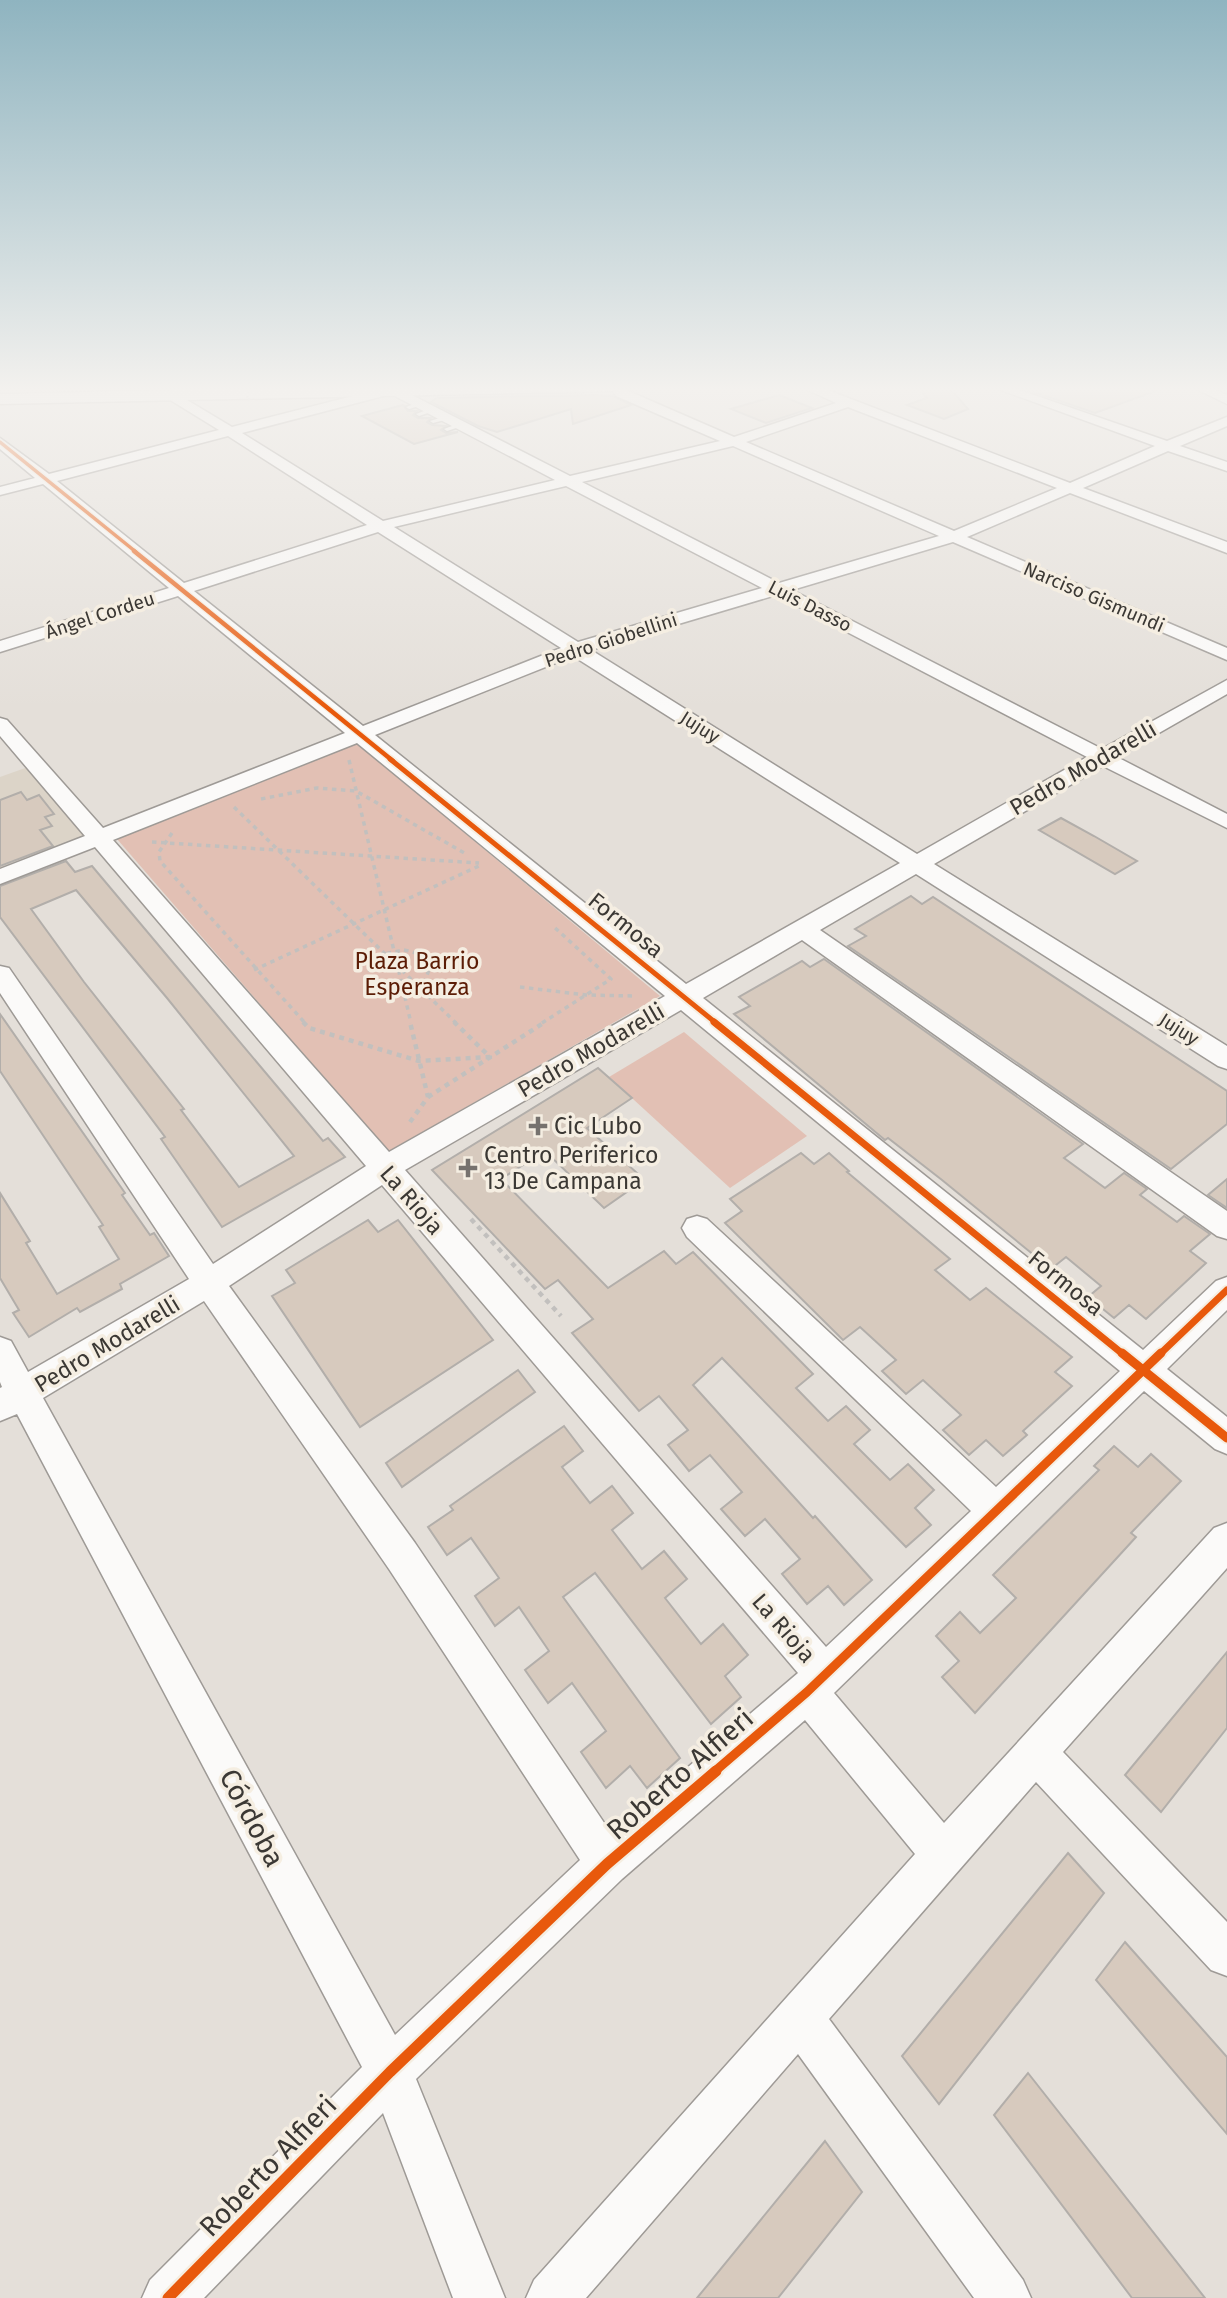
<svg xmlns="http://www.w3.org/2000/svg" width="1227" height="2298" font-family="'Fira Sans',sans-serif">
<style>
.built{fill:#dcd4c8}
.green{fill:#e2c0b4}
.building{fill:#d7cabe;stroke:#b2aeaa;stroke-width:2;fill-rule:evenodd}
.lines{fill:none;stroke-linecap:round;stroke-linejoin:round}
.service-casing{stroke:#9e9a96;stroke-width:3}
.minor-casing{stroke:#9e9a96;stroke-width:3}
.secondary-casing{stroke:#9e9a96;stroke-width:3}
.path-far1{stroke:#c2c0be;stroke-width:3.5;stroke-dasharray:4.5 4.5;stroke-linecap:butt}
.path{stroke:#c2c0be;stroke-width:4.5;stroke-dasharray:5 5;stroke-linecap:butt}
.service{fill:#fbfaf9;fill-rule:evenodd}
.minor{fill:#fbfaf9;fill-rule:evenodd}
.secondary{fill:#fbfaf9;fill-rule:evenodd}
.path-bridge{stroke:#c2c0be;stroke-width:2.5;stroke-dasharray:2.5 2.5;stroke-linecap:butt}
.cycleway-far5-casing{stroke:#f5eee2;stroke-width:6}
.cycleway-far4-casing{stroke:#f5eee2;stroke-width:7}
.cycleway-far3-casing{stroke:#f5eee2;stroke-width:9}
.cycleway-far2-casing{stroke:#f5eee2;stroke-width:11}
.cycleway-far1-casing{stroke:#f5eee2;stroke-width:13}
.cycleway-casing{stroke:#f5eee2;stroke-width:16}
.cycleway-far5{stroke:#e8590c;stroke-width:3.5}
.cycleway-far4{stroke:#e8590c;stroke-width:4.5}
.cycleway-far3{stroke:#e8590c;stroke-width:5}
.cycleway-far2{stroke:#e8590c;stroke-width:7}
.cycleway-far1{stroke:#e8590c;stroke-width:9}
.cycleway{stroke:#e8590c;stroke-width:11}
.poi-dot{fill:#76726e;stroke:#f5eee2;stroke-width:2.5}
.labels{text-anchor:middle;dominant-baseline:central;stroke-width:7;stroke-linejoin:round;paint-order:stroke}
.far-street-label{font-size:19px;fill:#3b3834;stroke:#f5eee2}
.street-label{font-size:23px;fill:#3b3834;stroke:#f5eee2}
.park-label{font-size:23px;fill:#5b1c05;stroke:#f5eee2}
.poi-label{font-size:23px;fill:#3b3834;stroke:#f5eee2;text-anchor:start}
.near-street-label{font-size:28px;fill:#3b3834;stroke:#f5eee2}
</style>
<rect width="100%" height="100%" fill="#e4dfd9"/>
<!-- built -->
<path class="built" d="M28,767l62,70 -90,36v-96z"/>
<!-- green -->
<g class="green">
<path d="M357,743l303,253 -272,156 -271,-313z"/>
<path d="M684,1032l123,104 -77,52 -121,-111z"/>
</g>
<!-- building -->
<g class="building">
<path d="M917,386h31l20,23 -24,10 -37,-14 20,-7z"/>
<path d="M1023,386h138v3l-66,24 -73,-25z"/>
<path d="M595,395l18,1 18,9 -58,19 -2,-15 -74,23 -19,-6 -47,-24 6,-4z"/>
<path d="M779,395l33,13 -46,15 -35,-14z"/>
<path d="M403,405l5,6h9l-4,4 5,3h13l-4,4 5,3 14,1 -5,4 5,3 12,-1 -44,12 -52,-28z"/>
<path d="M21,792l6,8 12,-5 15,19 -9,3 7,9 -12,4 13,16 -53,20v-66z"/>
<path d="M1061,818l33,18 43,25 -22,13 -76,-44z"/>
<path d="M66,861l9,11 17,-6 231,275 5,-3 17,19 -123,70 -61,-88 4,-2 -165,-220v-31zM76,890l91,108 127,158 -55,31 -58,-77 3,-1 -100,-127 -53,-73z"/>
<path d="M911,896l11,8 11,-7 294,194v33l-56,45 -323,-223 18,-10 -11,-7z"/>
<path d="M824,959l259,185 -19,14 41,30 19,-15 23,16 -7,6 37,27 7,-6 26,18 -20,17 16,12 -60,56 -17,-14 -15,13 -26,-21 13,-11 -35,-29 -15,12 -109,-89 -54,-42 -3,2 -151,-126 16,-8 -11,-9 63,-36 8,6z"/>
<path d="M0,1014l125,179 -3,2 28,40 4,-2 15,23 -49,28 2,5 -42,23 -3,-4 -48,29 -16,-24 6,-3 -19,-32v-85l30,48 -4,2 31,51 62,-35 -20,-32 4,-2 -103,-154z"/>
<path d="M598,1068l34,30 -45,30 50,45 -11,11 5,5 -27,19 -59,-57 -44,28 107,109 56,-37 12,13 17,-12 120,122 -17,14 32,33 18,-15 24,24 -16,14 36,36 18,-16 26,26 -19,18 16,17 -25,22 -184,-189 -29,27 120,133 2,-2 57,64 -28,25 -16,-19 -21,18 -25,-30 18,-15 -35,-40 -20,17 -24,-27 21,-17 -32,-37 -21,16 -21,-26 20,-15 -29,-34 -20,15 -67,-78 21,-14 -35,-39 -13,9 -113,-119z"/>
<path d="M801,1153l13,11 15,-11 20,18 -2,1 103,87 -15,11 35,30 16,-12 86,69 -17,15 17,14 -49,45 4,4 -24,21 -17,-16 -17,15 -26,-25 18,-15 -38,-35 -17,14 -24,-23 14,-11 -36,-33 -17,13 -118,-117 17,-12 -12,-12z"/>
<path d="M1227,1179v29l-19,-13z"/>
<path d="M368,1220l10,12 20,-12 95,120 -133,87 -88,-131 23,-13 -9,-13z"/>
<path d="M518,1370l17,22 -133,95 -16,-24z"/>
<path d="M564,1426l19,25 -21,16 28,36 22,-17 21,27 -21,17 30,39 22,-18 23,28 -22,19 36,46 22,-20 25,31 -23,21 16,21 -30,27 -116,-151 -32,24 117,161 -33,30 -17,-22 -24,22 -25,-36 25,-21 -34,-48 -24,20 -23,-33 24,-19 -30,-44 -24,19 -20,-30 24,-18 -28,-40 -24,17 -19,-28 25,-17 -3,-4z"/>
<path d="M1114,1446l24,21 13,-13 30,27 -50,52 5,4 -161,176 -33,-36 17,-16 -23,-25 24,-24 20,21 36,-35 -23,-23 106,-105 -5,-4z"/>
<path d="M1227,1652v76l-66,84 -36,-37z"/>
<path d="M1068,1853l36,40 -165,211 -37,-48z"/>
<path d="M1125,1942l102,115v77l-131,-154z"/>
<path d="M1028,2073l177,225h-73l-138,-183z"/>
<path d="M825,2141l37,51 -84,106h-81z"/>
</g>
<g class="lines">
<defs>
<g id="service">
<path d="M420,402l2,3 -13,4 -3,-2z"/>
<path d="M432,408l2,3 -15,5 -3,-2z"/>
<path d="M446,416l2,3 -15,4 -3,-2z"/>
<path d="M460,423l2,3 -15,5 -3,-2z"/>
</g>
<g id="minor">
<path d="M405,386l-1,5 166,85 150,-35 -104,-45 -6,-10h12l4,4 108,47 102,-34 -37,-17h18l253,97 85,-37 -165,-60h18l159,55 60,-24v9l-47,20 47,16v9l-59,-20 -85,37 144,54v11l-157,-60 -103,44 260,111v12l-274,-118 -161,48 310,159 125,-69v14l-110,63 110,57v14l-124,-62 -169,98 293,182v23l-9,-3 -302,-192 -96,56 407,281v28l-10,-3 -415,-296 -99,58 440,352 73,-69 11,-4v33l-60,59 60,48v37l-12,-5 -71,-58 -310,302 110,130 270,-295 13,-5v45l-164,184 164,170v54l-16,-6 -175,-188 -207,237 194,261 8,18h-57l-176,-244 -212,244h-60l8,-18 381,-426 -110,-134 -183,159 -206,200 89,219h-52l-70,-185 -179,185h-62l8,-18 212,-213 -345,-653 -17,7v-33l2,-1 -2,-5v-45l11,4 17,31 161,-93 -189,-286v-27l9,2 204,296 153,-98 -271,-319 -95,37v-15l85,-33 -85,-100v-18l7,2 96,108 242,-95 -167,-137 -178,56v-11l169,-53 -126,-104 -43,11v-8l35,-9 -35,-29v-11l49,36 170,-44 -52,-32v-6l5,-1 60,36 160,-41zM391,394l164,86 -172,41 -141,-88zM848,407l209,81 -103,43 -208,-89zM228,436l139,89 -183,58 -127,-102zM733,446l206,90 -160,47 -197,-101zM566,486l196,102 -184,54 -184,-115zM378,532l183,116 -198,78 -169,-135zM776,595l311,162 -170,97 -326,-204zM573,656l327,207 -214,121 -311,-249zM357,743l308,253 -276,156 -276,-312zM681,1010l439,361 -124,116 -289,-268 -10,-3 -10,3 -5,9 5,9 284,274 -145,136 -421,-477zM382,1185l416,488 -187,160 -196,-290 -186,-257zM204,1301l185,268 191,291 -185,175 -352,-637z"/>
<path d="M1190,386h17l20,9v9z"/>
</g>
<path id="secondary" d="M362,386h263l-9,5 -616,13v-10z"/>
</defs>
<!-- service casing -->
<use href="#service" class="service-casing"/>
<!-- minor casing -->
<use href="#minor" class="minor-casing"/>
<!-- secondary casing -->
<use href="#secondary" class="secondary-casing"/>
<!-- path-far1 -->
<g class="path-far1">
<path d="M349,760l62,263"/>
<path d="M261,799l56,-11 39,3 110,63"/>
<path d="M234,807l222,216"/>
<path d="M172,833l-13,19 1,9 145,162"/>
<path d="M152,842l327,21"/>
<path d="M404,950c12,2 20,6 26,17l-5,14c-19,13 -39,16 -56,-1l1,-14 14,-12z"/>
<path d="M254,970l227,-105"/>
<path d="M520,987l66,8 48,1"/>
<path d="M542,1023l69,-44 -58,-53"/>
</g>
<!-- path -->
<g class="path">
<path d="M303,1022l6,6 110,33 71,-4 -36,-35"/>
<path d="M428,1097l117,-75"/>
<path d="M410,1122l18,-25 -18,-75"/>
<path d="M471,1219l90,97"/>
</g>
<!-- service -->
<use href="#service" class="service"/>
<!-- minor -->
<use href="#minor" class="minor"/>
<!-- secondary -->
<use href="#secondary" class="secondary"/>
<!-- path-bridge -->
<g class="path-bridge">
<path d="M249,386l-2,14h3"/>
<path d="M556,386l2,3"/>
</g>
<defs>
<path id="cycleway-far5" d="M0,442l136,110"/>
<path id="cycleway-far4" d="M134,551l259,210"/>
<path id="cycleway-far3" d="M390,759l326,264"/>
<g id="cycleway-far2">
<path d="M714,1022l410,333"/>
<path d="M1159,1355l68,-65"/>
</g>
<g id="cycleway-far1">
<path d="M1122,1353l105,85"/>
<path d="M714,1772l93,-80 354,-339"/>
</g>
<path id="cycleway" d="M168,2298l222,-226 217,-208 109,-93"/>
</defs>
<!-- cycleway-far5 casing -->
<use href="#cycleway-far5" class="cycleway-far5-casing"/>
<!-- cycleway-far4 casing -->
<use href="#cycleway-far4" class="cycleway-far4-casing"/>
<!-- cycleway-far3 casing -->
<use href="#cycleway-far3" class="cycleway-far3-casing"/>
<!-- cycleway-far2 casing -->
<use href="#cycleway-far2" class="cycleway-far2-casing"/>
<!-- cycleway-far1 casing -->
<use href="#cycleway-far1" class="cycleway-far1-casing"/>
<!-- cycleway casing -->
<use href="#cycleway" class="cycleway-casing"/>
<!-- cycleway-far5 -->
<use href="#cycleway-far5" class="cycleway-far5"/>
<!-- cycleway-far4 -->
<use href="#cycleway-far4" class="cycleway-far4"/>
<!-- cycleway-far3 -->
<use href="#cycleway-far3" class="cycleway-far3"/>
<!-- cycleway-far2 -->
<use href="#cycleway-far2" class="cycleway-far2"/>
<!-- cycleway-far1 -->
<use href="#cycleway-far1" class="cycleway-far1"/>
<!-- cycleway -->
<use href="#cycleway" class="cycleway"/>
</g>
<!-- sky -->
<linearGradient id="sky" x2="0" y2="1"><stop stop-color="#8fb4c0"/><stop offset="0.55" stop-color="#f3f1ee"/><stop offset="1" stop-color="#f3f1ee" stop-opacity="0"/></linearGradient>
<rect width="1227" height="708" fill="url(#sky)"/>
<!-- markers -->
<g class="poi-dot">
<path d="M534.5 1115.5h7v7h7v7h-7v7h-7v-7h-7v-7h7z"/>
<path d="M464.5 1157.5h7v7h7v7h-7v7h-7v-7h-7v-7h7z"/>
</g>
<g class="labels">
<!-- far-street labels -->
<g class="far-street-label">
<text transform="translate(1094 597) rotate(23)">Narciso Gismundi</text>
<text transform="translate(810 606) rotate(27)">Luis Dasso</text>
<text transform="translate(100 615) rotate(-18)">Ángel Cordeu</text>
<text transform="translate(611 640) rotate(-18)">Pedro Giobellini</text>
<text transform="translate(700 727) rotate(32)">Jujuy</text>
<text transform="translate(1179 1029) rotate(32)">Jujuy</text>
</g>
<!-- street labels -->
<g class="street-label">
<text transform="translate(1083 768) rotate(-30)">Pedro Modarelli</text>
<text transform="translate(626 925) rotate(39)">Formosa</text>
<text transform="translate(591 1050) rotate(-30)">Pedro Modarelli</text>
<text transform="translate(412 1200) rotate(49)">La Rioja</text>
<text transform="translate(1066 1283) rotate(39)">Formosa</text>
<text transform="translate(107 1344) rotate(-31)">Pedro Modarelli</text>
<text transform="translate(784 1628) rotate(49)">La Rioja</text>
</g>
<!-- park labels -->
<g class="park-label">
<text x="417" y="961">Plaza Barrio<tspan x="417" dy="26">Esperanza</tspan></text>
</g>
<!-- poi labels -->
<g class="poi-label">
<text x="554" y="1126">Cic Lubo</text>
<text x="484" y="1155">Centro Periferico<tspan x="484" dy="26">13 De Campana</tspan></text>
</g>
<!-- near-street labels -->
<g class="near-street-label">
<text transform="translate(680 1774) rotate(-41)">Roberto Alfieri</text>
<text transform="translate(252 1818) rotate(62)">Córdoba</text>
<text transform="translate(268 2166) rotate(-46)">Roberto Alfieri</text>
</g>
</g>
</svg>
